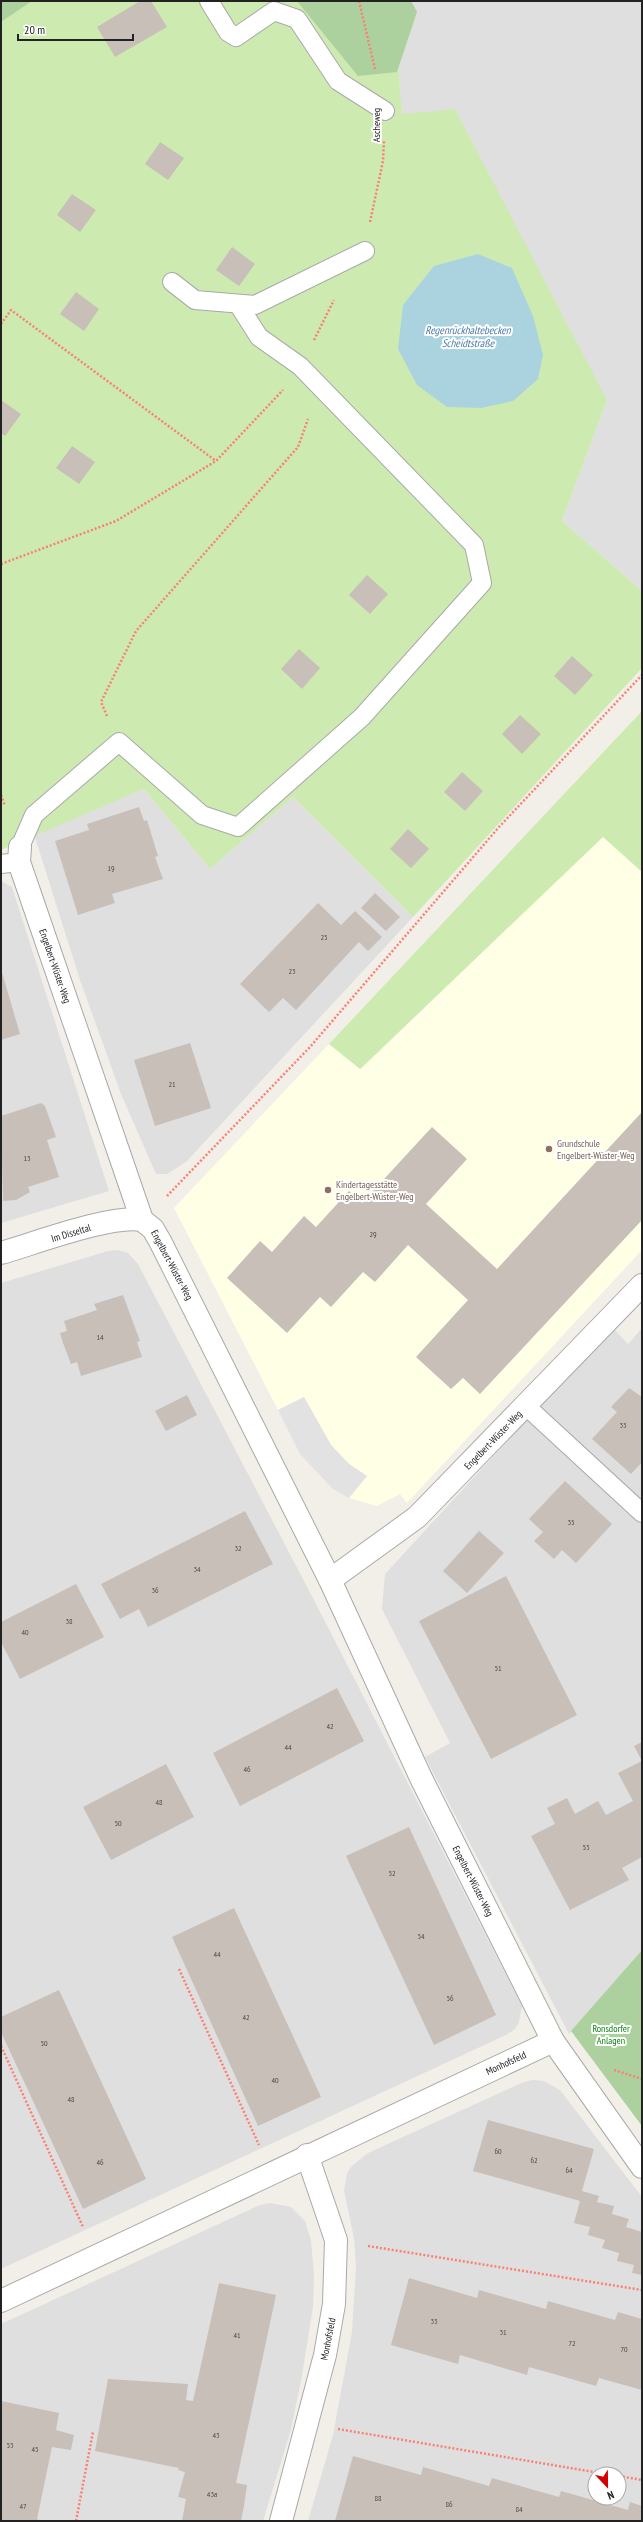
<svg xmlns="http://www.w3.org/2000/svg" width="643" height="2522" font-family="'PT Sans Narrow',sans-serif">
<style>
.residential{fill:#e0dfdf;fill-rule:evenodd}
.education{fill:#ffffe5}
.grass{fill:#cdebb0}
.forest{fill:#add19e}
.parking{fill:#e2e2e2}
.water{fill:#aad3df}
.building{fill:#c7bfb8}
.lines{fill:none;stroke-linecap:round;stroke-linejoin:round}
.lane-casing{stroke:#a9a9a9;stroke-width:20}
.street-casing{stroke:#a9a9a9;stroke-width:24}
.path{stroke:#fa8072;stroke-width:2.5;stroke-dasharray:2 2;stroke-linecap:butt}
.lane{stroke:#fff;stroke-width:18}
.street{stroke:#fff;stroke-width:22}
.education-dot{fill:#8d6e63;stroke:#fff;stroke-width:1.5}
.labels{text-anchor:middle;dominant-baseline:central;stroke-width:4;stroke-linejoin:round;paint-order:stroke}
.number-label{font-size:8px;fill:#4b4948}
.street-label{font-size:10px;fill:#222;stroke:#fff}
.education-label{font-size:10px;fill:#785e54;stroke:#fff;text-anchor:start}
.park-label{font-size:10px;fill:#0c8416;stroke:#fff}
.water-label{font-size:11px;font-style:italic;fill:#4a7aab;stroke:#fff}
</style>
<rect width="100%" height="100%" fill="#f2efe9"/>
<!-- residential -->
<g class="residential">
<path d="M393,1h249v590l-80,-70 45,-121 -205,-285z"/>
<path d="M144,789l66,80 83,-72 120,120 -227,245 -19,12h-11l-35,-80 -41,-114 -46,-146z"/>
<path d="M1,881l11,6 97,304 -108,32z"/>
<path d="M118,1250l10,3 10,11 177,338 207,404 -3,16 -4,7 -9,6 -505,234v-986l107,-32z"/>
<path d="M612,1327l16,17 14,-16v622l-73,84 -144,-277 25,-14 -68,-134 3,-35z"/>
<path d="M533,2080l11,1 16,9 82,107v324h-334l25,-86 19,-103 4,-65 -2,-29 -10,-47 3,-18 5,-7 16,-13 156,-71zM595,2474h24v24h-24z"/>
<path d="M270,2203l21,4 14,14 6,19 3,36 -1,31 -12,74 -11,52 -27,88h-262v-197l259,-119z"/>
</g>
<!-- education -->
<path class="education" d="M603,836l39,36v378l-235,253 -7,-9 -23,12 -28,-8 18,-22 -18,-12 -18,-19 -27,-48 -26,13 -104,-202 155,-164 32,25z"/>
<!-- grass -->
<g class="grass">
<path d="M1,1h392l9,113 53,-5 152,291 -45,121 80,70v77l-229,249 -120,-120 -83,72 -66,-80 -143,61z"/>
<path d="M642,711v161l-39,-35 -243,232 -31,-25z"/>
</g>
<!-- forest -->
<g class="forest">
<path d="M1,1h31l-31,21z"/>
<path d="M297,1h114l6,11 -20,60 -39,4z"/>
<path d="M642,1950v176l-71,-95z"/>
</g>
<!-- parking -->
<path class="parking" d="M304,1397l27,48 18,19 18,12 -18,22 -16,-9 -33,-35 -22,-44z"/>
<!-- water -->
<path class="water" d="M478,254l34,14 21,48 10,39 -5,24 -25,22 -32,7 -34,-1 -30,-22 -19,-36 5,-44 31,-39z"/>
<!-- building -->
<g class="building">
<path d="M140,1h11l16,26 -52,30 -18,-30z"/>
<path d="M160,142l24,16 -16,22 -23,-16z"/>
<path d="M72,194l24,16 -16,22 -23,-17z"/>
<path d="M232,247l23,17 -16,22 -23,-16z"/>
<path d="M76,292l23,17 -15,22 -24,-17z"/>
<path d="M1,400l20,14 -16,22 -4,-3z"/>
<path d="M72,446l23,16 -16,22 -23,-16z"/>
<path d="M367,575l21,19 -18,20 -21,-19z"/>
<path d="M299,649l21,19 -18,21 -21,-20z"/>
<path d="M572,656l21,19 -18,20 -21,-19z"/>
<path d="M520,715l21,19 -19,20 -20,-20z"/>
<path d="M462,772l21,19 -18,20 -21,-19z"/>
<path d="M139,807l5,14 3,-1 11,36 -3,1 8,22 -51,15 3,9 -37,12 -23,-74 34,-11 -2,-6z"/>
<path d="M408,829l21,20 -18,19 -21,-19z"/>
<path d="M375,893l25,24 -14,14 -25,-23z"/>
<path d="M318,903l23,22 14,-14 27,26 -14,14 -9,-9 -63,68 -13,-12 -14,14 -29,-28z"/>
<path d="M1,969l19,65 -19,6z"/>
<path d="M190,1043l21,65 -56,18 -21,-66z"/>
<path d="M41,1103l4,3 11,31 -9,3 12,37 -31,10 2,5 -14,8 -13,1 -2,-85z"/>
<path d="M642,1112v108l-162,174 -17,-16 -12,11 -35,-32 52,-57 -60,-55 -33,37 -12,-10 -32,35 -11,-10 -33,36 -60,-55 33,-37 12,11 32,-36 12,11 33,-36 13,12 70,-76 35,32 -41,45 71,65z"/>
<path d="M123,1295l17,46 -3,1 5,15 -61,19 -4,-14 -6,2 -8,-21 -3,-10 7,-2 -3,-10 33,-11 -3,-6z"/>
<path d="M629,1388l13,9v65l-11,12 -39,-35 25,-27 -6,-5z"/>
<path d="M187,1395l10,20 -31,16 -11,-20z"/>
<path d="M565,1481l47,43 -36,39 -14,-13 -8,9 -20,-18 9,-9 -14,-13z"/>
<path d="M245,1511l28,53 -125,63 -9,-18 -19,10 -19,-35z"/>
<path d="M479,1531l25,22 -37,40 -24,-22z"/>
<path d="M506,1576l71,139 -86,44 -72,-138z"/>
<path d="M76,1584l28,53 -84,42 -19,-37v-20z"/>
<path d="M337,1688l27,53 -124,65 -27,-53z"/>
<path d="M642,1742v19l-8,-15z"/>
<path d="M642,1761v96l-20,11 7,12 -59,30 -39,-74 24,-12 -8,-16 20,-10 8,16 23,-13 8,14 27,-14 -15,-28z"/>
<path d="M166,1764l28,53 -83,43 -28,-53z"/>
<path d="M409,1827l87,188 -62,30 -88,-189z"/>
<path d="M234,1908l87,189 -63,29 -86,-189z"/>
<path d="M59,1990l87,189 -63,30 -82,-177v-15z"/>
<path d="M488,2120l106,29 -12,42 17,5 -2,6 17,4 -2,8 17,5 -3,8 16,5v43l-10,-2 2,-8 -17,-4 2,-8 -17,-5 3,-8 -17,-5 2,-8 -16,-4 6,-22 -107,-30z"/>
<path d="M409,2278l68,20 2,-8 67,19 2,-8 67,19 3,-8 24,7v71l-43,-12 -3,8 -67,-19 -2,8 -67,-20 -2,9 -67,-19z"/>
<path d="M219,2283l57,12 -40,188 11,2 -3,21 -3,15h-59l4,-22 -8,-2 7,-25 -7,-2 1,-2 -84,-17 13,-72 80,5 -2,16 7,1z"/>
<path d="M1,2401l58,12 -3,17 18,5 -3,15 -19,-3 -15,72 5,2h-41z"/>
<path d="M353,2456l68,19 2,-8 66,19 3,-8 67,19 2,-6 67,19 2,-8 12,4v15h-307z"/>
</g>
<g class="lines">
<defs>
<g id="lane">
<path d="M209,1l19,31 8,5 38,-26 23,8 41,62 47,30"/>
<path d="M172,282l23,18 60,5 110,-54"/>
<path d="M20,847l14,-32 85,-73 83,73 36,12 124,-110 120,-134 -8,-38 -174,-179 -41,-29 -21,-33"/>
<path d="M1,864l18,-2"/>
<path d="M526,1406l116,107"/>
</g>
<g id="street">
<path d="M20,847l-1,15 123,358 11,9 7,12 170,339 91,198 132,263 89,126"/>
<path d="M1,1253c32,-9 111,-39 141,-33"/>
<path d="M330,1580l87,-63 225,-232"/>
<path d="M1,2301l552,-260"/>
<path d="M281,2521l44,-166 9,-51 2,-64 -29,-85"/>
</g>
</defs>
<!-- lane casing -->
<use href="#lane" class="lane-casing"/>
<!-- street casing -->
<use href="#street" class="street-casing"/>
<!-- path -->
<g class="path">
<path d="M359,1l16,68"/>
<path d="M370,222l13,-61 1,-21"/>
<path d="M1,324l10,-14 205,151"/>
<path d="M314,340l20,-40"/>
<path d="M1,564l115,-43 100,-60 67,-71"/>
<path d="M107,716l-6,-14 35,-71 162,-184 10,-28"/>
<path d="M1,795l4,11"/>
<path d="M167,1196l143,-149 189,-220 143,-152"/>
<path d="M179,1969l80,176"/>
<path d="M1,2046l82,181"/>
<path d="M614,2070l28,9"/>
<path d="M368,2246l274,44"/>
<path d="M338,2429l268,45"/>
<path d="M619,2476l23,4"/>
<path d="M76,2521l17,-89"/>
</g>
<!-- lane -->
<use href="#lane" class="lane"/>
<!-- street -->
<use href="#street" class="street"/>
</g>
<!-- markers -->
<g class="education-dot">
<circle cx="549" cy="1149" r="4"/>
<circle cx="328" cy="1190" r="4"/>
</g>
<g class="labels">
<!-- number labels -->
<g class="number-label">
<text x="111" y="868">19</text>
<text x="324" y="937">25</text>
<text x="292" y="971">23</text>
<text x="172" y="1084">21</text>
<text x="27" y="1158">13</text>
<text x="373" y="1234">29</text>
<text x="100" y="1337">14</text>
<text x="623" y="1425">33</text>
<text x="571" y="1522">35</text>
<text x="238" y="1548">32</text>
<text x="197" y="1569">34</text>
<text x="155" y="1590">36</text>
<text x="69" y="1621">38</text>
<text x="25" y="1632">40</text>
<text x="498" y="1668">51</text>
<text x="330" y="1726">42</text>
<text x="288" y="1747">44</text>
<text x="247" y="1769">46</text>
<text x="159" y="1802">48</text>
<text x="118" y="1823">50</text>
<text x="586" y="1847">53</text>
<text x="392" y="1873">52</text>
<text x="421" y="1936">54</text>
<text x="217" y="1954">44</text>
<text x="450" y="1998">56</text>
<text x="246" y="2017">42</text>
<text x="44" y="2043">50</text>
<text x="275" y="2080">40</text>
<text x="71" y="2099">48</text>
<text x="498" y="2151">60</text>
<text x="534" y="2160">62</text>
<text x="100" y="2162">46</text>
<text x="569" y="2170">64</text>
<text x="434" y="2321">33</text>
<text x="503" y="2332">31</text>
<text x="237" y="2335">41</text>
<text x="572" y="2343">72</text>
<text x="624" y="2349">70</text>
<text x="216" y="2435">43</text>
<text x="10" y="2445">53</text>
<text x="35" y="2449">45</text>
<text x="212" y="2494">43a</text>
<text x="378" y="2498">88</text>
<text x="449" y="2504">86</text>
<text x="23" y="2506">47</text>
<text x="519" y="2509">84</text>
</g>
<!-- street labels -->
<g class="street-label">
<text transform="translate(376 125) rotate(-90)">Ascheweg</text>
<text transform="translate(55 966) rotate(71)">Engelbert-Wüster-Weg</text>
<text transform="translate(71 1233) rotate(-17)">Im Disseltal</text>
<text transform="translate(172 1265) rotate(62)">Engelbert-Wüster-Weg</text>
<text transform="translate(493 1440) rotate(-46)">Engelbert-Wüster-Weg</text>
<text transform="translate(473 1881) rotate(63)">Engelbert-Wüster-Weg</text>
<text transform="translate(506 2063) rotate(-25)">Monhofsfeld</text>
<text transform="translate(328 2339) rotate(-79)">Monhofsfeld</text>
</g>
<!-- education labels -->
<g class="education-label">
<text x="557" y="1143">Grundschule<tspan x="557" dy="12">Engelbert-Wüster-Weg</tspan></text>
<text x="336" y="1184">Kindertagesstätte<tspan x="336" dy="12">Engelbert-Wüster-Weg</tspan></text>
</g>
<!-- park labels -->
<g class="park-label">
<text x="611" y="2028">Ronsdorfer<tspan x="611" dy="12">Anlagen</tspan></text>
</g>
<!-- water labels -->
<g class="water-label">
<text x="468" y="330">Regenrückhaltebecken<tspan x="468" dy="13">Scheidtstraße</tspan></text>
</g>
</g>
<!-- border -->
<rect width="643" height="2522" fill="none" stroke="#222222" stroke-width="4"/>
<!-- north arrow -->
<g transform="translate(607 2486) rotate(158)"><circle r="19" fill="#ffffff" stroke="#a7a7a7"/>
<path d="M0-3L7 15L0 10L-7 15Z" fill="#d40000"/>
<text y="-6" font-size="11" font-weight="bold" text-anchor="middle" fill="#222222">N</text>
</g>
<!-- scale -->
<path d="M18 34v6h115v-6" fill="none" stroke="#222222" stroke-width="2"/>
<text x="24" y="34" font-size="12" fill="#222222" stroke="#ffffff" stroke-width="3" paint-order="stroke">20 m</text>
</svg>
